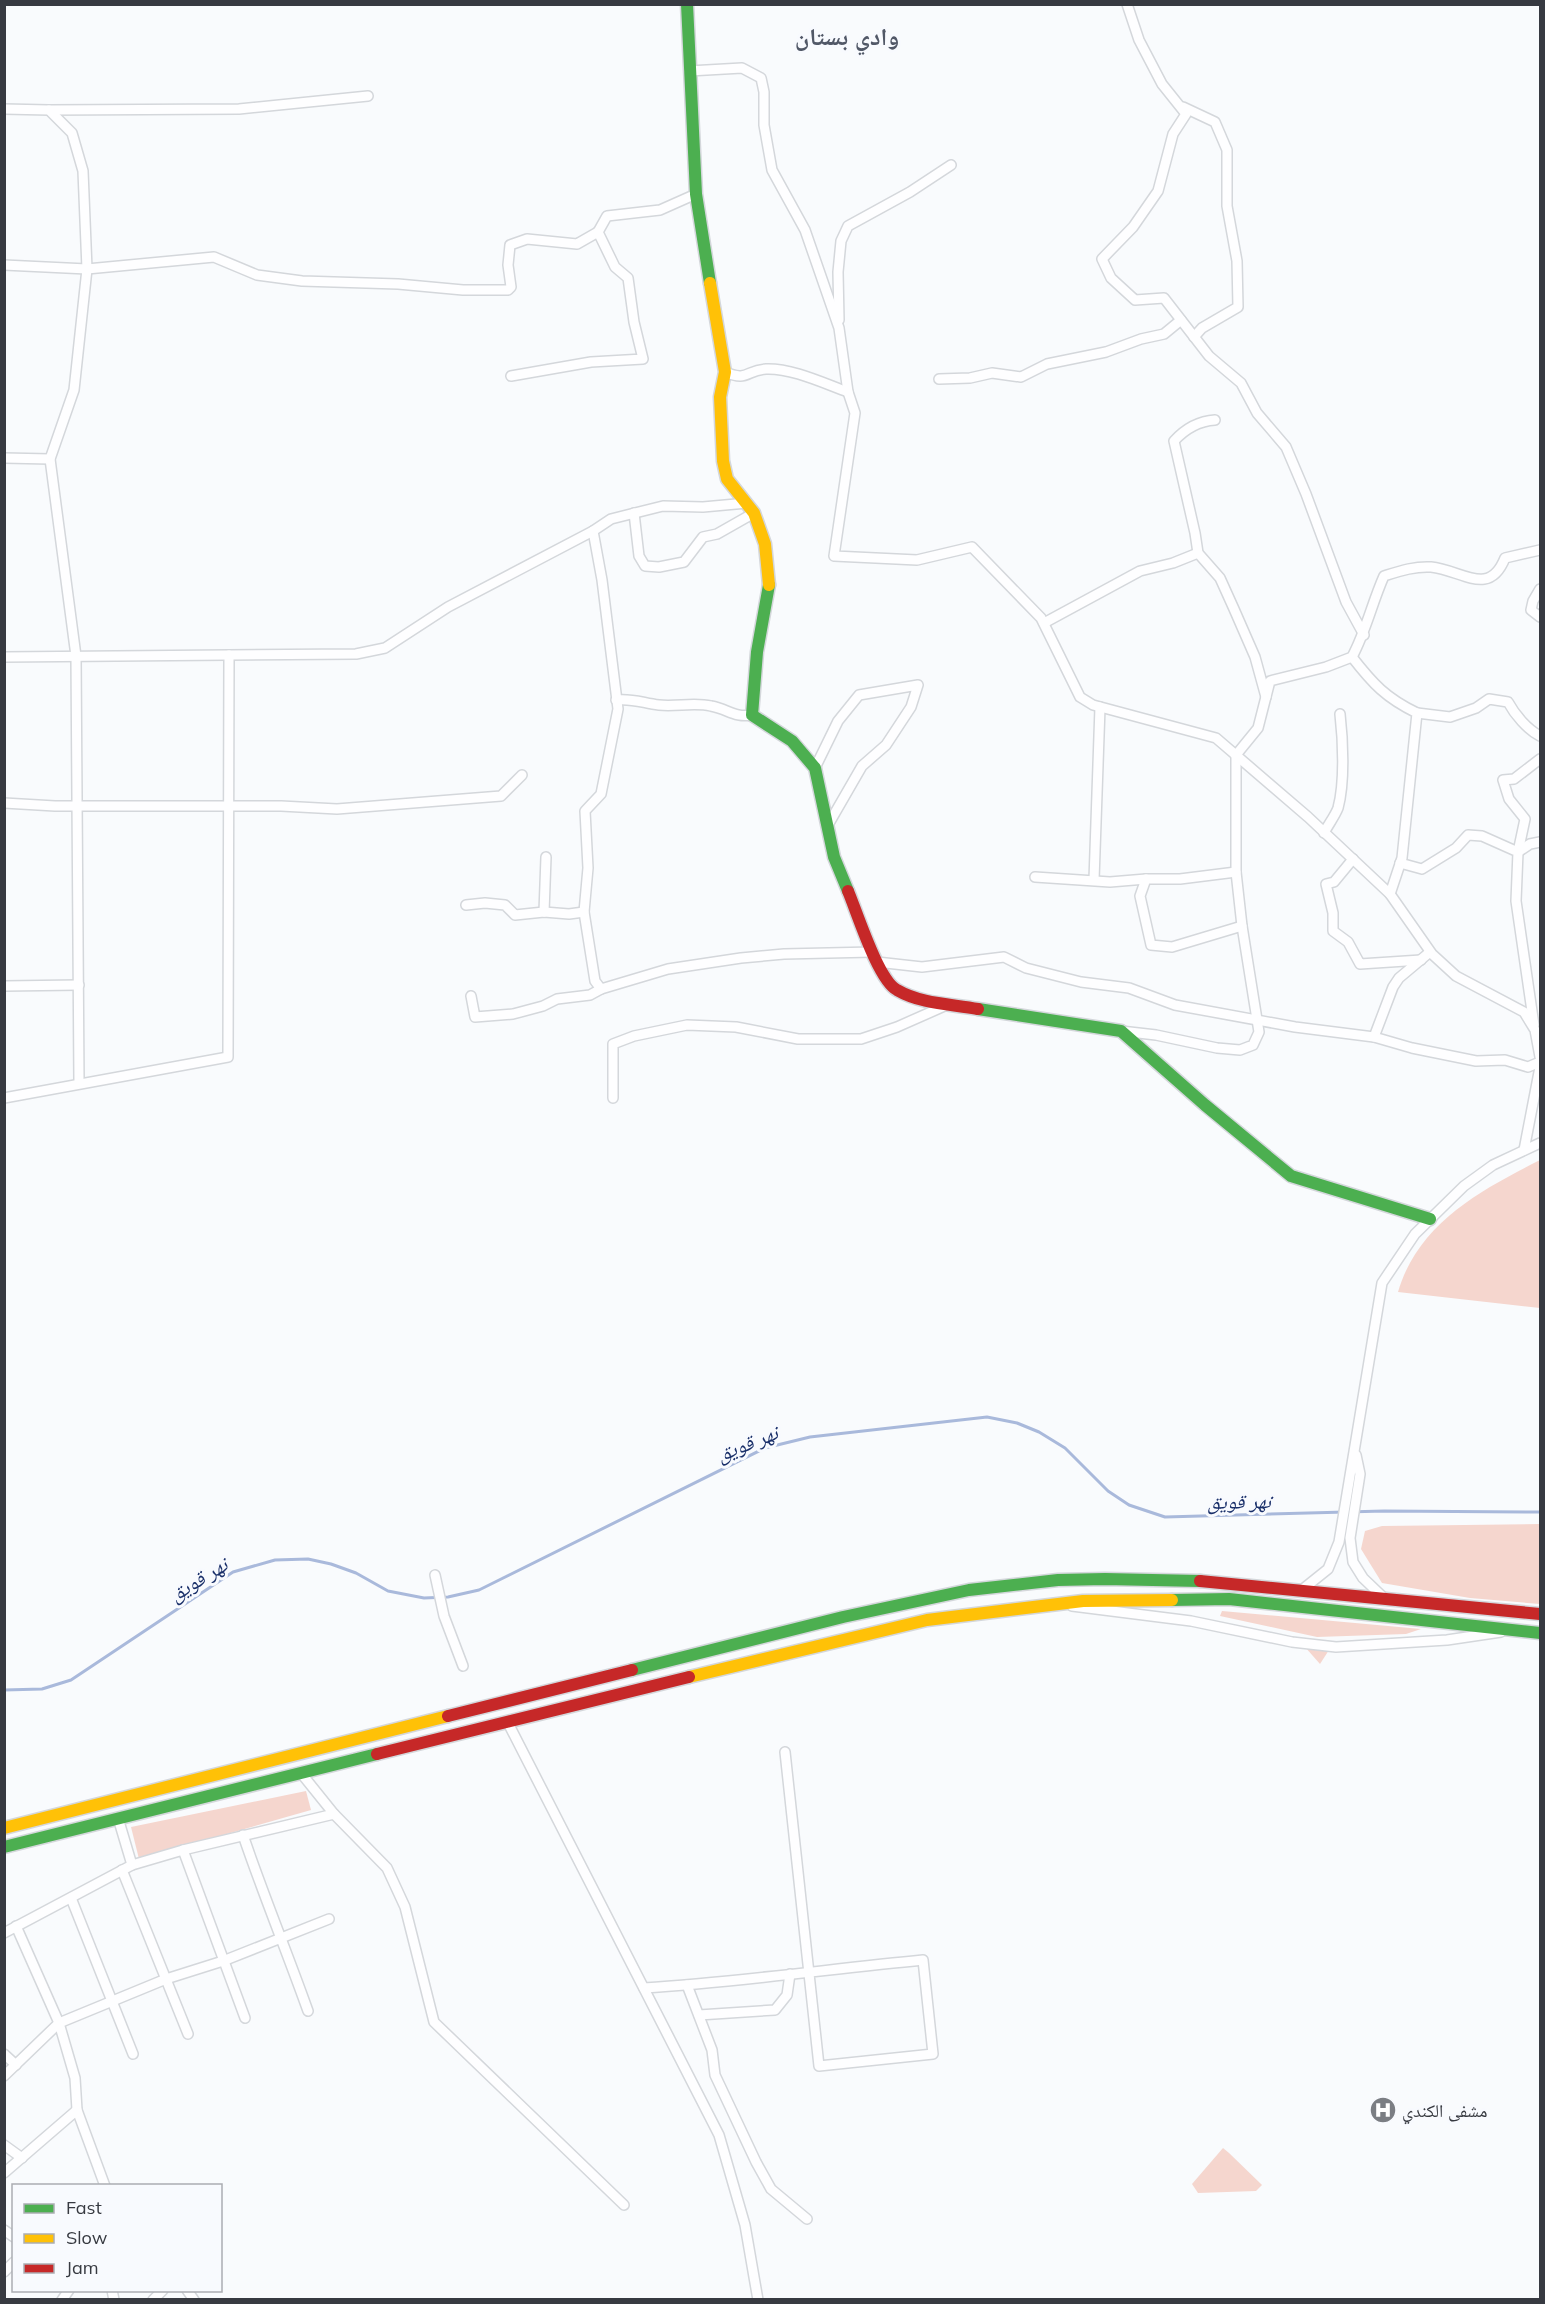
<svg xmlns="http://www.w3.org/2000/svg" width="1545" height="2304" font-family="Mulish,'Noto Naskh Arabic',sans-serif">
<style>
.green{fill:#f5d6ce}
.lines{fill:none;stroke-linecap:round;stroke-linejoin:round}
.stream{stroke:#a9b9db;stroke-width:3}
.street-casing{stroke:#d4d7db;stroke-width:12}
.fast-casing{stroke:#d4d7db;stroke-width:15}
.slow-casing{stroke:#d4d7db;stroke-width:15}
.jam-casing{stroke:#d4d7db;stroke-width:15}
.street{stroke:#fefeff;stroke-width:9}
.fast{stroke:#4caf50;stroke-width:12}
.slow{stroke:#ffc107;stroke-width:12}
.jam{stroke:#c62828;stroke-width:12}
.labels{text-anchor:middle;dominant-baseline:central;stroke-width:6;stroke-linejoin:round;paint-order:stroke}
.poi-label{font-size:18px;fill:#373a41;stroke:#f8fafe;text-anchor:start}
.water-label{font-size:20px;font-style:italic;fill:#192f69;stroke:#f8fafe}
.district-label{font-size:24px;font-weight:bold;fill:#515867;stroke:#f8fafe}
</style>
<rect width="100%" height="100%" fill="#f9fbfd"/>
<!-- green -->
<g class="green">
<path d="M1540,1160v148l-142,-16c20,-69 83,-102 142,-132z"/>
<path d="M1540,1524v80l-70,-6 -88,-15 -21,-34 4,-18 17,-5z"/>
<path d="M1222,1611l199,18 -15,5 -89,3 -97,-21z"/>
<path d="M1305,1647l24,3 -9,14z"/>
<path d="M306,1791l5,19 -172,49 -8,-32z"/>
<path d="M1223,2148l6,5 33,32 -6,6 -58,2 -6,-9z"/>
</g>
<g class="lines">
<!-- stream -->
<path class="stream" d="M4,1690l38,-1 29,-9 162,-108 42,-12 33,-1 23,5 25,9 32,18 36,7 24,-1 31,-7 286,-142 45,-11 177,-20 30,6 22,9 26,16 43,43 21,14 36,12 219,-6 156,1"/>
<defs>
<g id="street">
<path d="M1127,4l12,36 23,44 24,30 -13,20 -15,57 -25,36 -31,32 9,19 24,22 29,-2 45,58 32,27 16,30 29,34 20,47 40,108 18,33"/>
<path d="M689,71l53,-3 19,10 3,14v33l8,45 33,60 34,98 9,64 7,21 -21,143 83,4 55,-13 69,71 39,79 13,8 123,33 92,79 82,77 42,60 24,22 68,36 11,18 5,27"/>
<path d="M1183,107l32,15 12,28v56l10,55 1,46 -36,21 -8,9"/>
<path d="M4,109l45,1 23,23 11,38 4,98 -13,121 -24,69 26,197 3,427"/>
<path d="M49,110l190,-1 129,-13"/>
<path d="M4,265l83,4 127,-12 43,18 45,6 96,3 65,6h45l3,-3 -3,-22 2,-20 17,-6 50,5 21,-12"/>
<path d="M839,320l-1,-48 3,-31 7,-15 62,-34 41,-27"/>
<path d="M725,372c23,10 21,-2 41,-3 26,-1 57,14 82,23"/>
<path d="M511,376l80,-14 52,-3 -9,-37 -6,-44 -13,-11 -17,-35 9,-16 53,-6 36,-16"/>
<path d="M939,379l31,-1 22,-5 29,4 26,-13 59,-12 35,-13 23,-5 17,-14"/>
<path d="M1215,420c-16,1 -30,9 -41,21l21,92 3,20 22,25 14,31 21,48 11,40"/>
<path d="M4,458l46,1"/>
<path d="M747,503l-44,4 -40,-1 -52,13 -18,12 9,49 16,129 -17,85 -16,17 3,57 -4,44 11,69 6,8 67,-20 73,-11 43,-4 89,-2"/>
<path d="M634,513l5,43 6,10 14,1 25,-5 19,-25 14,-3 37,-21"/>
<path d="M1540,589l-7,12 -2,9 9,7"/>
<path d="M1044,623l96,-52 33,-8 25,-10"/>
<path d="M4,657l352,-3 29,-6 63,-41 145,-76"/>
<path d="M1352,657c21,27 34,41 65,56l-15,145 -12,36"/>
<path d="M616,700c16,-2 27,3 43,5 17,2 35,-3 52,1 17,3 23,12 41,9"/>
<path d="M1417,713l33,4 26,-9 13,-9 19,3c7,13 19,27 32,34"/>
<path d="M815,768l23,-47 21,-26 59,-10 -7,22 -25,38 -24,21 -34,59"/>
<path d="M4,803l51,3h226l56,3 164,-13 21,-21"/>
<path d="M1324,833c4,-8 11,-17 14,-25 7,-26 5,-68 2,-94"/>
<path d="M1518,852l7,-33 -16,-20 -6,-19 11,-1 26,-20"/>
<path d="M1518,852l12,-8 10,-2"/>
<path d="M1353,859l-19,23 -8,2 7,29v18l15,11 12,22 61,-4"/>
<path d="M1400,863l22,6 34,-21 12,-13 14,1 36,16 -2,49 18,124"/>
<path d="M1236,872l-56,7h-34l-6,17 11,49 21,2 70,-21"/>
<path d="M1035,877l75,5 36,-3"/>
<path d="M1094,880l6,-173"/>
<path d="M466,905l19,-2 20,2 10,10 29,-3 25,2 15,-2"/>
<path d="M544,912l2,-55"/>
<path d="M1430,952l-31,26 -6,9 -19,50 38,11 64,13 29,-1 23,7 12,-5"/>
<path d="M877,962l45,5 82,-10 22,11 55,14 48,6 46,17 120,22 79,10"/>
<path d="M4,986l75,-1"/>
<path d="M471,996l4,21 38,-3 30,-8 14,-7 33,-4 11,-6"/>
<path d="M1121,1031l35,4 61,13 23,2 13,-5 6,-13 -17,-106 -6,-54v-117l22,-27 12,-47 56,-14 26,-10c14,-26 20,-54 32,-81 16,-5 31,-10 47,-9 31,3 58,31 74,-9l35,-8"/>
<path d="M4,1098l224,-41 1,-402"/>
<path d="M613,1098v-54l21,-8 53,-11 49,2 62,12h63l36,-12 52,-23"/>
<path d="M1524,1150l16,-83"/>
<path d="M1356,1455l4,19 -10,64 3,24 10,16 22,21"/>
<path d="M435,1575l9,41 19,50"/>
<path d="M1303,1589l25,-20 11,-27 43,-259 33,-49 49,-48 29,-21 47,-22"/>
<path d="M1072,1606l119,15 101,21 44,5 111,-7 54,-8"/>
<path d="M507,1721l212,414 26,90 13,75"/>
<path d="M301,1773l33,41"/>
<path d="M243,1835c20,59 44,117 65,176"/>
<path d="M183,1850l62,168"/>
<path d="M132,1865l51,-15 151,-36 53,54 18,39 29,115 190,183"/>
<path d="M122,1870l66,164"/>
<path d="M71,1898l62,156"/>
<path d="M16,1926l43,97 16,55 2,32 28,76"/>
<path d="M4,1933l128,-68 -14,-47"/>
<path d="M687,1985l25,65 3,25 41,87 15,27 36,30"/>
<path d="M644,1988c94,-6 186,-19 279,-28l10,94 -114,12 -34,-314"/>
<path d="M699,2015l76,-5 12,-15 3,-21"/>
<path d="M4,2054l12,11"/>
<path d="M4,2076l55,-53 107,-44 57,-18 106,-42"/>
<path d="M4,2145l18,13"/>
<path d="M4,2173l73,-63"/>
<path d="M4,2230l10,7"/>
<path d="M4,2272l10,-10"/>
<path d="M112,2290l2,10"/>
<path d="M187,2290l7,10"/>
<path d="M62,2300l7,-10"/>
<path d="M153,2300l10,-10"/>
</g>
<g id="fast">
<path d="M687,4l9,190 14,89"/>
<path d="M769,585l-12,67 -5,63 40,26 23,27 19,89 14,34"/>
<path d="M978,1009l143,22 84,74 86,71 139,43"/>
<path d="M1172,1600l57,-1 311,34"/>
<path d="M632,1670l211,-53 126,-27 89,-10 47,-1 95,2"/>
<path d="M4,1847l373,-93"/>
</g>
<g id="slow">
<path d="M710,283l15,89 -5,25 3,64 4,18 27,34 11,31 4,41"/>
<path d="M689,1677l238,-57 156,-19 89,-1"/>
<path d="M4,1828l444,-112"/>
</g>
<g id="jam">
<path d="M848,891c9,21 30,89 49,99 24,14 54,14 81,19"/>
<path d="M1200,1581l340,33"/>
<path d="M448,1716l184,-46"/>
<path d="M377,1754l312,-77"/>
</g>
</defs>
<!-- street casing -->
<use href="#street" class="street-casing"/>
<!-- fast casing -->
<use href="#fast" class="fast-casing"/>
<!-- slow casing -->
<use href="#slow" class="slow-casing"/>
<!-- jam casing -->
<use href="#jam" class="jam-casing"/>
<!-- street -->
<use href="#street" class="street"/>
<!-- fast -->
<use href="#fast" class="fast"/>
<!-- slow -->
<use href="#slow" class="slow"/>
<!-- jam -->
<use href="#jam" class="jam"/>
</g>
<!-- icons -->
<defs>
<symbol id="hospital-disc" viewBox="-11 -11 22 22"><circle r="9.5" fill="#7b7e83" stroke="#f8fafe"/><path d="M-5-5h3v3.5h4V-5h3V5h-3V1.5h-4V5h-3Z" fill="#fff"/></symbol>
</defs>
<g fill-rule="evenodd">
<use href="#hospital-disc" x="1368" y="2095" width="30" height="30"/>
</g>
<g class="labels">
<!-- poi labels -->
<g class="poi-label">
<text x="1402" y="2110">مشفى الكندي</text>
</g>
<!-- water labels -->
<g class="water-label">
<text transform="translate(747 1443) rotate(-22)">نهر قويق</text>
<text transform="translate(1239 1501) rotate(-1)">نهر قويق</text>
<text transform="translate(198 1579) rotate(-32)">نهر قويق</text>
</g>
<!-- district labels -->
<g class="district-label">
<text x="847" y="36">وادي بستان</text>
</g>
</g>
<!-- border -->
<rect width="1545" height="2304" fill="none" stroke="#373a41" stroke-width="12"/>
<!-- legend -->
<rect x="12" y="2184" width="210" height="108" fill="#f8fafe" stroke="#abadb2" stroke-width="1.5"/>
<rect x="24" y="2204" width="30" height="9" fill="#4caf50" stroke="#abadb2" stroke-width="1.5"/>
<text x="66" y="2214" font-size="18" fill="#373a41">Fast</text>
<rect x="24" y="2234" width="30" height="9" fill="#ffc107" stroke="#abadb2" stroke-width="1.5"/>
<text x="66" y="2244" font-size="18" fill="#373a41">Slow</text>
<rect x="24" y="2264" width="30" height="9" fill="#c62828" stroke="#abadb2" stroke-width="1.5"/>
<text x="66" y="2274" font-size="18" fill="#373a41">Jam</text>
</svg>
